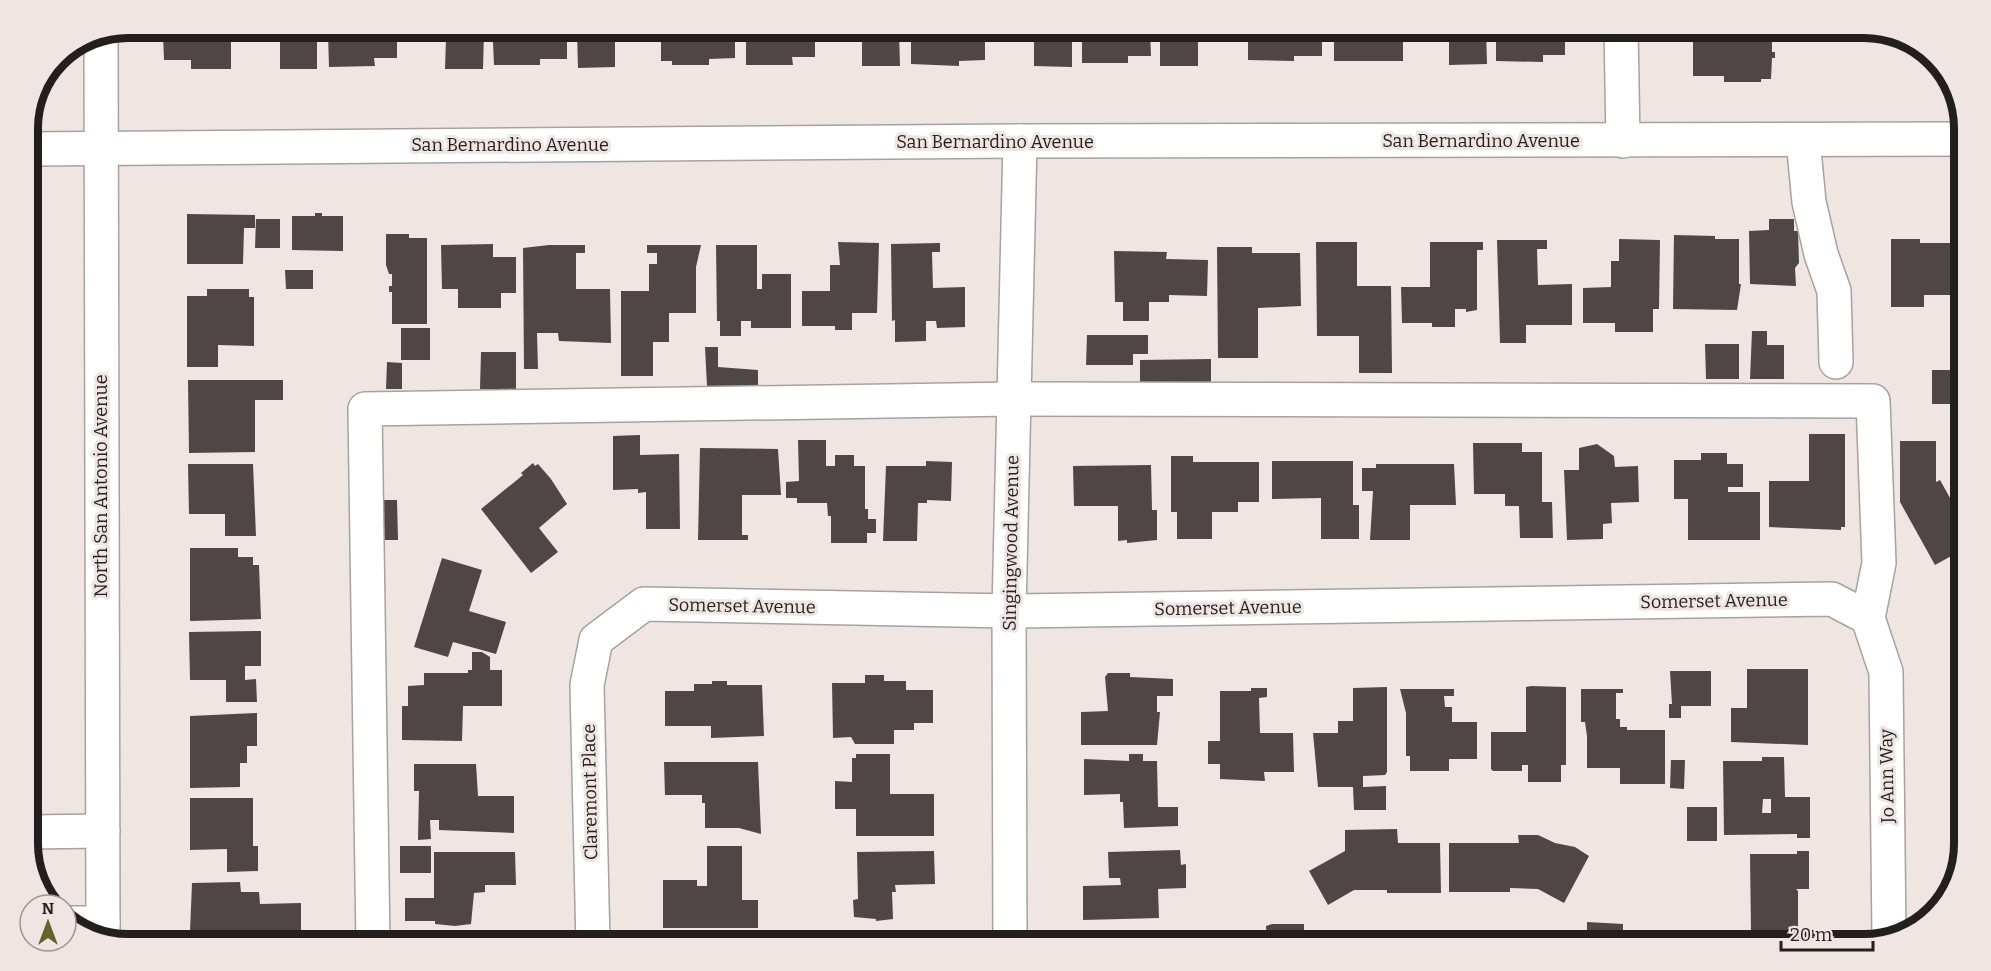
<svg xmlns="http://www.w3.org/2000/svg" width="1991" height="971" font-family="Bitter,serif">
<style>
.building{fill:#4f4746;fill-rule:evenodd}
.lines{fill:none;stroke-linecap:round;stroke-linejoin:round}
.minor-casing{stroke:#aaa19d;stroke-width:36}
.major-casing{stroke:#aaa19d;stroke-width:36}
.minor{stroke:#fff;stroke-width:33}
.major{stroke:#fff;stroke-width:33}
.labels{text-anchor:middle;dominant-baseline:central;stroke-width:6;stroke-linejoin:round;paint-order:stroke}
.street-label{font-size:18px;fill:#231f1e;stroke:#efe5e2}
.rim{fill:none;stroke:#231f1e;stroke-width:8}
</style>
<rect width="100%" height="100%" fill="#efe5e2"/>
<!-- building -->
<g class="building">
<path d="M1565,28v27h-22v7l-47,-1v-32z"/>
<path d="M1693,28l79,1v23h3v6h-3l-1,21h-10v3h-37v-6h-31z"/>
<path d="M1322,29v27h-28v5l-46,-1v-20h-3l2,-10z"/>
<rect x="1334" y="29" width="69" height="32"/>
<path d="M1434,29h52l1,35 -38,1v-31h-15z"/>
<path d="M1072,30v37l-38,-1v-29h-15v-6z"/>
<path d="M1082,30h68l1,26h-23v7h-46z"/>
<path d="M1160,30h52l1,5h-15v31h-38z"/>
<path d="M815,31v26h-23l1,8h-47v-33z"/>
<path d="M825,31h74l1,35h-38v-29h-37z"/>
<path d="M911,31h74v29l-26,1v5l-48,-2z"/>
<path d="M567,32v27h-27v6h-46l-1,-23h-2l2,-9z"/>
<path d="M577,32h52l1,6h-15v29l-37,1z"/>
<path d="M661,32h74v26l-26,1v6h-37v-4h-11v-19h-3z"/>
<path d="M328,33h69v25h-23l1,8 -46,1z"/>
<path d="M409,33h75l-1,36h-38l1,-30h-37z"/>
<path d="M163,34h68v35h-40v-9h-27z"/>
<path d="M264,34h53v35h-37v-30h-16z"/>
<path d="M315,213h7v3h21v35l-51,-1v-34h23z"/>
<path d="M187,214l68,1v13h-11l-1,36h-56z"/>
<path d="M256,219h24v29h-25z"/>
<path d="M1769,219h25v12h4l1,32 -4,5 1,18 -46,-2 -1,-53 20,-1z"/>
<path d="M386,234h23v4h18v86h-35v-32h-3v-6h3v-12h-3l-3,-9z"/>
<path d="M1674,235l41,1v3h24v45h2l-4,26 -64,-1z"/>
<path d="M1619,239l41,1 -1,69h-6v23h-38v-9h-32v-35l28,-1v-26h8z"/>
<path d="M1891,239h29v4h44v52h-40v12h-33z"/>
<path d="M1497,240h50v9h-10l1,36 34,-1v41h-46v18h-26z"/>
<path d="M838,242l41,1 -2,70h-25v17h-17v-4h-33v-35h28v-26h10z"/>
<path d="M1316,242h41v44h34l1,87h-33v-37h-42z"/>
<path d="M1430,242h53v8h-6v60l-11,2v-3h-11v18h-23v-4h-30l-1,-36h29z"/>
<path d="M940,243v9h-8l1,36 32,-1v40l-28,1 -1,-7h-10v20l-31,1v-22l-3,1 -1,-77z"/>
<path d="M493,244v13h23v36h-15v15h-43v-19h-16l-1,-44z"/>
<path d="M549,245h36v8h-9v36h34l1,54 -52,-2 -1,-8h-21l1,36h-14l-1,-121z"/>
<path d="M647,245h54l-5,22v46h-27v29h-16v34h-32v-85h28v-27h8v-11h-10z"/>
<path d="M716,245h41v44h5v-15h29v54h-40v-7h-10v15h-21v-15h-3z"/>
<path d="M1217,247h35v6h48l1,53 -43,2v50h-40z"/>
<path d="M1114,251l53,1 -1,7 42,1 -1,36 -38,-1v7h-20v19h-26v-19h-8z"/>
<path d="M285,270h28v19h-27z"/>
<path d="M207,289h42v8h5v49l-36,-1v22h-31v-71h20z"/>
<rect x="401" y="328" width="29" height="32"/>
<path d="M1752,331h15v14h17v34h-34z"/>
<path d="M1087,335h61v19h-15v11h-47z"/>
<path d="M1705,344h34v35h-33z"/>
<path d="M705,347h13v20l40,3v17l-51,-1z"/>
<path d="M481,352h35v37h-36z"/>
<path d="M1211,359v36l-71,1v-36z"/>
<path d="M387,362l15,1v26h-16z"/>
<rect x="1932" y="370" width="32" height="34"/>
<path d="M188,380h95v20h-28v52l-66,1z"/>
<path d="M1809,434h36v93h-4v3l-72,-3v-46h40z"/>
<path d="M640,435v20l39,-1 1,75h-34v-37l-8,1v-4l-25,1v-54z"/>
<path d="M798,440h28v26h9v-11h19v11h11v43h3v10h8v14h-9v10h-36v-27h-3l-1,-13h-30v-5h-11v-16l13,-1z"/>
<path d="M1900,441h36v41l4,-2 24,43v26l-29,16 -35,-63z"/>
<path d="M1473,443h49v9h20v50h10l1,36h-33l-1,-32h-14v-12h-31z"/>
<path d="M1597,444l17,12 1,11 23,-1 1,36 -28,1 1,20 -9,1v15l-36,1 -3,-70h15v-22z"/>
<path d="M700,448l78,1 3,46h-39v40h6v5h-50z"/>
<path d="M1701,453h26v11h16v23h-15v5h32v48h-72v-41h-14v-39h27z"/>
<path d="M1171,456h22v6h66v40h-21v10h-26v27h-35v-27h-6z"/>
<path d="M926,461l26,1 -1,39 -24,-1v3h-9l-1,38h-34l3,-75h40z"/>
<path d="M1272,461h81v44h6v34h-38v-41l-49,1z"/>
<path d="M533,463l2,3 3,-2 13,15 16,25 -28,24 19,24 -27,21 -50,-64 42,-34 -2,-2z"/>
<path d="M188,464h65l3,72h-31v-22h-36z"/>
<path d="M1376,464h78l2,41h-46v35h-40l3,-49h-11v-23h14z"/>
<path d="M1151,465l1,45h5v30l-30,3v-3l-9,1v-35h-44l-1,-40z"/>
<path d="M379,500h18l1,40h-18z"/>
<path d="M190,548h48v9h15v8h6l2,54 -71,2z"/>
<path d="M442,558l40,12 -13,41 37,11 -10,32 -43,-12 -5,15 -34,-10z"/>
<path d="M261,631v35h-16v14l11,-1 1,23h-31v-22h-36l-1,-48z"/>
<path d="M472,652h10l8,5v13h12v36h-39l-1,35 -60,-1v-34h6v-20l16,-1v-12h44v-3h4z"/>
<path d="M1747,669h61v76l-77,-3v-34h16z"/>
<path d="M1670,671h41v35h-30v12h-12v-14h3z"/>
<path d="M1108,673h22v4l43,2v17h-16v16h3l-3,33h-76v-33l27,-1 -3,-34z"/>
<path d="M865,675h19v6h22v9h27v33h-19v7h-20v14h-39l-4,-7 -18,1 -1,-55h33z"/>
<path d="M712,681h15v4h35l2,51 -53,2v-12h-46v-35h29v-7h18z"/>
<path d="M1531,686l35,1v78h-5v17h-33v-17h-6v6h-29l-2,-2v-37h35v-45z"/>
<path d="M1387,687v85l-2,3 -22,1v11l23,-1v24h-32l-1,-23h-35l-5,-54h25v-12h15v-33z"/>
<path d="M1251,688h16v9l-8,1 1,35h33l1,39h-30l1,9 -45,-2v-15h-12v-23h12v-50h31z"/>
<path d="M1400,689h54v7h-10l1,11h7v15h25v37h-28v12h-39v-15h-4v-43z"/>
<path d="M1581,689h42v4h-7v26h4v8h7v3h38v54h-45v-16h-33v-32l-2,-14h-4z"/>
<path d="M257,713v33h-10v17h-7v24l-50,1v-72z"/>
<path d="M856,754h34v40h44v42h-78v-27h-21v-28l17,1v-24h4z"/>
<path d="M1129,754h14v7h14l1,46h20v19l-54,2 -1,-26h-3v-8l-36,1v-36l45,2z"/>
<path d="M1762,757h22l1,40h25v41h-13v-4l-73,1 -1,-74h39zM1763,799h8v14h-9z"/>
<path d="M1671,760h14l-1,29 -14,-1z"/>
<path d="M664,762h94l3,72 -22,-6h-34v-25h-3v-8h-37z"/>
<path d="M414,764h62l2,32h36v37l-75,-3v-10h-9l1,19 -13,1 1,-49h-5z"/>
<path d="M190,798h63v48h5v25l-31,1v-23l-37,1z"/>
<rect x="1687" y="807" width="30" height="34"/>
<path d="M1960,807h4v39h-5z"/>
<path d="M1397,829l1,14h42l1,50h-54v-3h-33l-26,15 -19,-34 36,-20v-21z"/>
<path d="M1518,835h20l17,8 20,4 14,9 -25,47 -26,-14 -28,-1v4h-61v-49h70z"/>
<rect x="400" y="846" width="31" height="27"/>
<path d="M707,846h35v54h16v28h-95v-48h34v6h10z"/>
<path d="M1180,850l1,15 5,-1v24l-28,1 1,29 -76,2v-34l38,-1 -1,-7h-11l-1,-26z"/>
<path d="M934,851l1,33 -40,1 1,7h-4l1,27 -17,2v-2l-22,-2 -1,-17 5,-1 -1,-47z"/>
<path d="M1797,851h12v38h-13l2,2v44l-47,-3 -1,-78h47z"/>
<path d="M434,852h81l1,33h-31v7l-11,1 -3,31 -16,2 -20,-2v-3h-30v-23h29z"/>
<path d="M240,882l1,10h18l1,12 41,-1v29l-43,-1 1,13h-34v-13l-35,1 2,-49z"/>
<path d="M1587,922l36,2v20h-36z"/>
<path d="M1272,924h32v20h-37l-1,-18z"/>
<path d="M1163,939v5h-80v-4z"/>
</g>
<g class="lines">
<defs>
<g id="minor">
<path d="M1621,28l2,113"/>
<path d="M1803,140l6,62 12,52 13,37 2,71"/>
<path d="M1868,618l18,54 3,265"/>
<path d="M27,832l76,-1"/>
<path d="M71,923h32"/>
<path d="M373,944l-8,-535 649,-10 859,2 6,162 -11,55"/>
<path d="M593,944l-6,-259 9,-45 48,-36 365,7 823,-12 36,19"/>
<path d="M1010,944l-1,-333 11,-470"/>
</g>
<g id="major">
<path d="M101,34l2,905"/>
<path d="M27,149l993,-8 944,-2"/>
</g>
</defs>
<!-- minor casing -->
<use href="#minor" class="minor-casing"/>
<!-- major casing -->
<use href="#major" class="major-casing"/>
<!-- minor -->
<use href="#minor" class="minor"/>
<!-- major -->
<use href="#major" class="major"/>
</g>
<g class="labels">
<!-- street labels -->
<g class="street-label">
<text x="1481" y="141">San Bernardino Avenue</text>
<text x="995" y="142">San Bernardino Avenue</text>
<text x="510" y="145">San Bernardino Avenue</text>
<text transform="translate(101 486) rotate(-90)">North San Antonio Avenue</text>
<text transform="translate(1011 543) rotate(-89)">Singingwood Avenue</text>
<text transform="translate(1714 601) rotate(-1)">Somerset Avenue</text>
<text transform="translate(742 606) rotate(1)">Somerset Avenue</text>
<text transform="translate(1228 608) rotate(-1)">Somerset Avenue</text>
<text transform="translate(1887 776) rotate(-91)">Jo Ann Way</text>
<text transform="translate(590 792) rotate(-91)">Claremont Place</text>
</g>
</g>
<!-- crop -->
<path d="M0 0H1991V971H0ZM128 38H1864A90 90 0 0 1 1954 128V844A90 90 0 0 1 1864 934H128A90 90 0 0 1 38 844V128A90 90 0 0 1 128 38Z" fill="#efe5e2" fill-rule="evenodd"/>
<path class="rim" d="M128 38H1864A90 90 0 0 1 1954 128V844A90 90 0 0 1 1864 934H128A90 90 0 0 1 38 844V128A90 90 0 0 1 128 38Z"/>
<!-- north arrow -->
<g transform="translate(48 923)"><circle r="28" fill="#efe5e2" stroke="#9d9694" stroke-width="1.5"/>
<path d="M0-4.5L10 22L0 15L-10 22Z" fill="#68622e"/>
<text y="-9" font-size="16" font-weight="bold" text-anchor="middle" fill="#231f1e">N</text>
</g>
<!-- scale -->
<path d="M1781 941v9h92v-9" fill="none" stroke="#231f1e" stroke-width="3"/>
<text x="1790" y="941" font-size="18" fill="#231f1e" stroke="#efe5e2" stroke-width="4.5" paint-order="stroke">20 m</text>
</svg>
